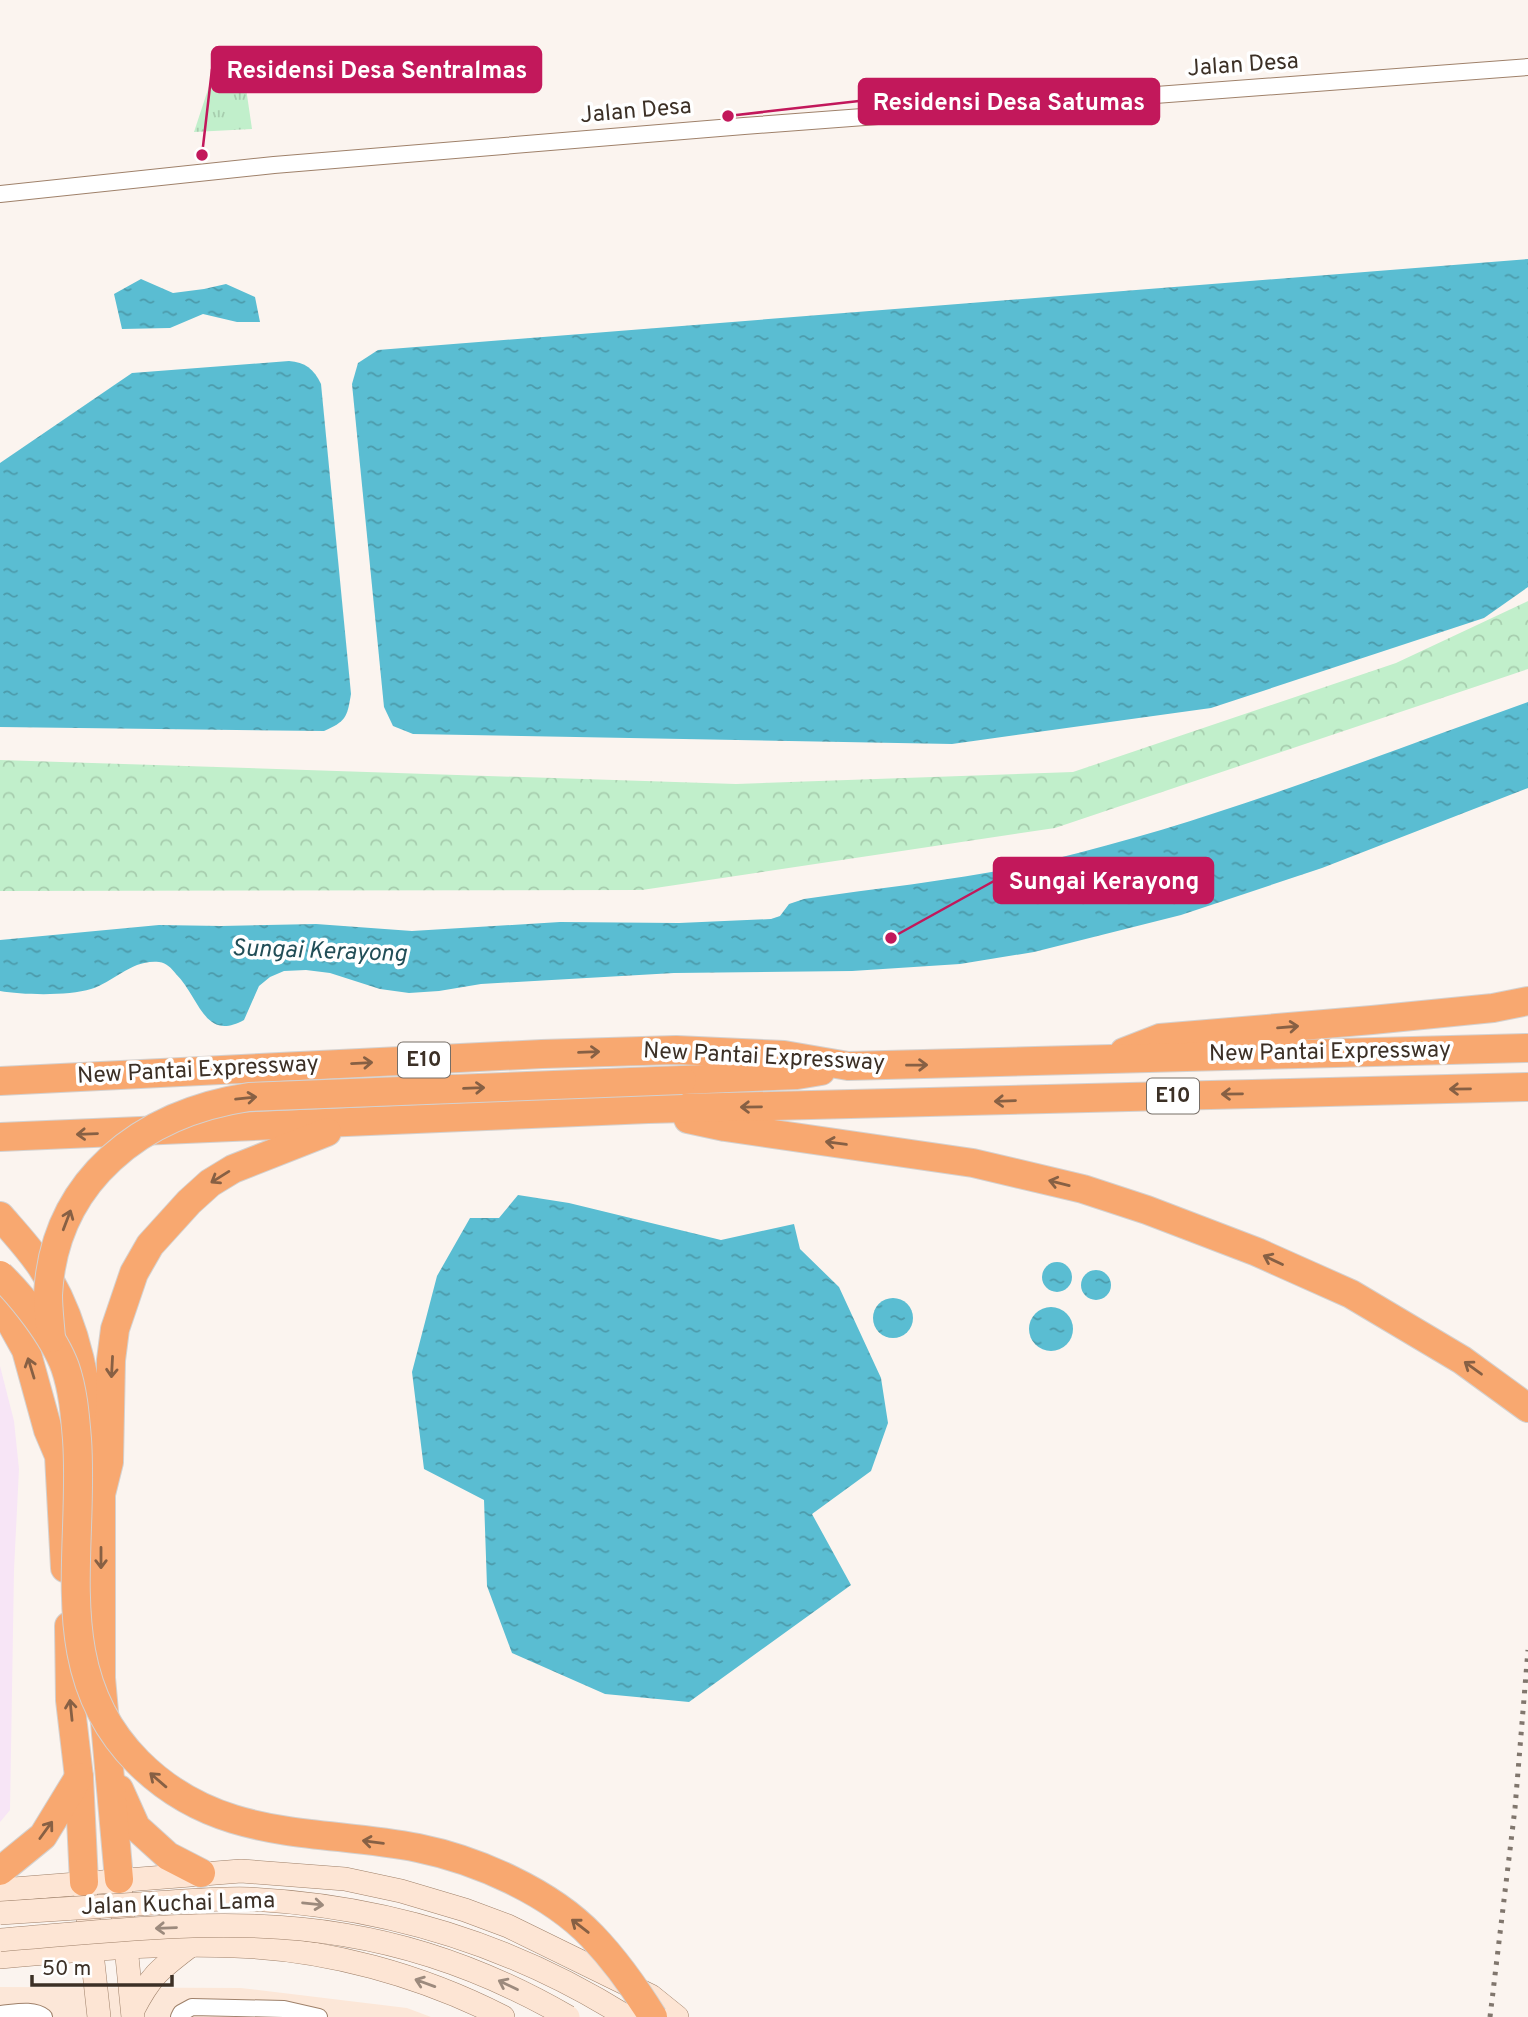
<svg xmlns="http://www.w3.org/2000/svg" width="1528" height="2017" font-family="Overpass,sans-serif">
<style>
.commercial{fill:#fce7d8}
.education{fill:#f7e5f6}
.forest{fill:url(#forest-crowns)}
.park{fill:url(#park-tufts)}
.water{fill:url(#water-ripples)}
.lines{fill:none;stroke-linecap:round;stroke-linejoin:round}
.minor-casing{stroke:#9f816a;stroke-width:18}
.secondary-casing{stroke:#9f816a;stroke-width:24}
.motorway-casing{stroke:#d4d1cf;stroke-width:30}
.minor{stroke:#fff;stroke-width:16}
.secondary{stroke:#fde5d4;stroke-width:23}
.motorway{stroke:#f8a870;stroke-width:28}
.rail{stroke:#80766d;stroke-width:5;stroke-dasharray:3.5 7;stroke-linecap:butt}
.secondary-bridge-casing{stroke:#9f816a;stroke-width:24;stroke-linecap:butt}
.motorway-bridge-casing{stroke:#d4d1cf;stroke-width:30;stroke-linecap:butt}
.secondary-bridge{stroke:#fde5d4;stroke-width:23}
.motorway-bridge{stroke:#f8a870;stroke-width:28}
.oneway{stroke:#876044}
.oneway2{stroke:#9c8a7d}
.labels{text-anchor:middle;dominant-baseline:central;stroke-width:7;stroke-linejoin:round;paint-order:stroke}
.shield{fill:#fff;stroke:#766e67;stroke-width:2}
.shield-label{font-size:21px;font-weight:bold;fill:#3c3026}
.street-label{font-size:23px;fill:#3c3026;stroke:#fff}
.water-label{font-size:24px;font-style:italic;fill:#224e57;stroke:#fff}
.leader{fill:none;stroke:#c2185b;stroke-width:2.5}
.callout-dot{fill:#c2185b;stroke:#fff;stroke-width:2.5}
.callout{fill:#c2185b;stroke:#c2185b;stroke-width:2.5}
.callout-label{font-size:24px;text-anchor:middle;font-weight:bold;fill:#fff}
</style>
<defs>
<pattern id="forest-crowns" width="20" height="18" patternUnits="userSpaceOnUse" patternTransform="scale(1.75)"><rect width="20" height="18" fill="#c1efcb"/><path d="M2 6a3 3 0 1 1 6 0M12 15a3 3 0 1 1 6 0" fill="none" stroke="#a7cdae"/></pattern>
<pattern id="park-tufts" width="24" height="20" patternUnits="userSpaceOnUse" patternTransform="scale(1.75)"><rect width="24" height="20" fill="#c1efcb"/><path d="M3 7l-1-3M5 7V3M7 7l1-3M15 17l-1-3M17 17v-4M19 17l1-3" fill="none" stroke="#a7cdae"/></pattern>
<pattern id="water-ripples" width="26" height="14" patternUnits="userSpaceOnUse" patternTransform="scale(1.75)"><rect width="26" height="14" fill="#5abdd2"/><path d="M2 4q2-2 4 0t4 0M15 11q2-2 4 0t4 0" fill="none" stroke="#4c9aaa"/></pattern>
</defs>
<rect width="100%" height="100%" fill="#fbf4ef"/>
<!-- commercial -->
<path class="commercial" d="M0,1987l241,1 166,20 24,9h-431z"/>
<!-- education -->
<path class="education" d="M0,1366l14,55 5,48 -5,101 -4,240 -10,12z"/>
<!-- forest -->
<path class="forest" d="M1528,601v68l-473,159 -413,62 -642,1v-131l736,24 337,-12 323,-109z"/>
<!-- park -->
<path class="park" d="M241,54l11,75 -58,3 25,-76z"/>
<!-- water -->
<g class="water">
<path d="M1528,259v328l-44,31 -273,90 -259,36 -539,-10 -20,-8 -9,-19 -32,-323 6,-21 20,-13z"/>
<path d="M141,279l32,14 31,-4 22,-5 29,13 5,25h-23l-34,-8 -33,14 -48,1 -8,-35z"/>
<path d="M289,361c16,1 25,8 32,23l30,310c-4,24 -5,27 -27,37l-324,-4v-264l132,-90z"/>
<path d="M1528,702v86l-206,80 -141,47 -147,37 -74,12 -108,7 -178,2 -193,11 -42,7 -30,2 -29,-4 -50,-16 -24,-3 -22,1 -14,6 -11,9 -15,34c-40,22 -44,-22 -68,-46 -5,-6 -9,-11 -17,-12 -27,-3 -45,20 -68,27 -22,7 -68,6 -91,2v-51l159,-15 62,1 95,-2 96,7 148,-9 119,1 92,-4 9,-3 9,-12 15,-5c81,-12 166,-20 246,-39 164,-39 320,-102 478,-158z"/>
<path d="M518,1195l51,8 152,37 73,-16 6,25 39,38 42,91 7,45 -17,48 -59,43 39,71 -162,117 -84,-8 -93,-41 -25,-67 -3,-86 -60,-31 -12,-97 25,-96 33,-58h29z"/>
<circle cx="1057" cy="1277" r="15"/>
<circle cx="1096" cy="1285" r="15"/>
<circle cx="893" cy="1318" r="20"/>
<circle cx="1051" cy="1329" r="22"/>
</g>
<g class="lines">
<defs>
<g id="minor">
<path d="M0,194l274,-29 470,-39 784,-59"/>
<path d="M0,2014c14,-1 33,-6 44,3"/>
<path d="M179,2017l2,-4 11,-6 92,2 35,8"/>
</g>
<g id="secondary">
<path d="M120,1886l13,131"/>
<path d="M85,1889l14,128"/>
<path d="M0,1890l241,-19 104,8 56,12 64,19 43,16 143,70 26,21"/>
<path d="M0,1957c78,-7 157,-14 235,-11 92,3 186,29 268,71"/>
<path d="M133,2010c18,-35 27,-41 57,-64"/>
</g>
<g id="motorway">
<path d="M1124,1052l36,-14 212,-18 121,-12 35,-7"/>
<path d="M682,1080l115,-5 24,-4"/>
<path d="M0,1081l542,-27 134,-4 108,5 64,11 680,-18"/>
<path d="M688,1119l37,8 248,36 110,26 64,21 110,42 94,42 111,66 66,48"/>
<path d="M0,1137l648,-28 880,-22"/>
<path d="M0,1216c14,16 29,32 41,50 38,58 48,125 51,192"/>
<path d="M0,1303l26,47 22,80 11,26 6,112"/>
<path d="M69,1626l1,74 9,77 5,105"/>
<path d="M119,1789l17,38 32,29 33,17"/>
<path d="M0,1871l43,-35 36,-59"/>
<path d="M119,1879l-18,-201v-184l8,-32 2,-102 4,-31 19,-56 16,-28 39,-43 21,-19 23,-14 94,-37"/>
</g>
</defs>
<!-- minor casing -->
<use href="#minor" class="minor-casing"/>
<!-- secondary casing -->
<use href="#secondary" class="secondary-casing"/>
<!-- motorway casing -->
<use href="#motorway" class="motorway-casing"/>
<!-- minor -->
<use href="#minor" class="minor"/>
<!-- secondary -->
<use href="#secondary" class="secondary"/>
<!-- motorway -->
<use href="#motorway" class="motorway"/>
<!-- rail -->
<path class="rail" d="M1490,2017l25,-209 13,-158"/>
<defs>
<g id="secondary-bridge">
<path d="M0,1913c51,-3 103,-7 154,-10 32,-2 64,-5 96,-4 137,7 261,45 377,118"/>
<path d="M0,1940c112,-9 234,-25 345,-5 79,13 154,42 223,82"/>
</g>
<g id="motorway-bridge">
<path d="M0,1275c22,21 54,62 65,92 8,23 10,48 12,72 8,113 -30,232 61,323 81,81 177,66 280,86 59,12 132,44 174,88 24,25 43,52 61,81"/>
<path d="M51,1338c-1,-14 -3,-29 -3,-43 6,-115 94,-182 201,-198l433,-17"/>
</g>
</defs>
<!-- secondary-bridge casing -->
<use href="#secondary-bridge" class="secondary-bridge-casing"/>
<!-- motorway-bridge casing -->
<use href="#motorway-bridge" class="motorway-bridge-casing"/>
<!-- secondary-bridge -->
<use href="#secondary-bridge" class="secondary-bridge"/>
<!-- motorway-bridge -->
<use href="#motorway-bridge" class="motorway-bridge"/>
</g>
<!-- one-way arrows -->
<defs><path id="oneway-shaft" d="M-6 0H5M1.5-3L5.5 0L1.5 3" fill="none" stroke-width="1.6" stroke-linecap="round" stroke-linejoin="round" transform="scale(1.75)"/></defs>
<g class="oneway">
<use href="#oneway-shaft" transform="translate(1288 1027) rotate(-5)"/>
<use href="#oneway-shaft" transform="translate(589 1052) rotate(-2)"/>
<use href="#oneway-shaft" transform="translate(362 1063) rotate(-3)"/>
<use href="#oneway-shaft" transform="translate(917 1065) rotate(-1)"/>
<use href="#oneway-shaft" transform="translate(474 1088) rotate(-2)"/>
<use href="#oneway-shaft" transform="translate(1460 1089) rotate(179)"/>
<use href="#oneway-shaft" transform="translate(1232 1094) rotate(179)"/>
<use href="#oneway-shaft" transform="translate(246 1098) rotate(-6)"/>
<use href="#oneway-shaft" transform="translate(1005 1101) rotate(178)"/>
<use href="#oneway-shaft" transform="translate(751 1107) rotate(179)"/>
<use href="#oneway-shaft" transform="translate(87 1134) rotate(178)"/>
<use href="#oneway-shaft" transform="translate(836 1143) rotate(-172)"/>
<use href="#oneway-shaft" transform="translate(220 1177) rotate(148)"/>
<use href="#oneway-shaft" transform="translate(1059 1183) rotate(-166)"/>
<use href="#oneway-shaft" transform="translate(67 1220) rotate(-69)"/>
<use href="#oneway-shaft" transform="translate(1273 1260) rotate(-155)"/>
<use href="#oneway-shaft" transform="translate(112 1367) rotate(93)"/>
<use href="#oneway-shaft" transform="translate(31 1368) rotate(-107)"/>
<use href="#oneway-shaft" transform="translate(1473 1368) rotate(-144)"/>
<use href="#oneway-shaft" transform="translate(101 1558) rotate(90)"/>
<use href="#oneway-shaft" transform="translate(71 1710) rotate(-96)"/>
<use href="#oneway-shaft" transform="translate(158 1780) rotate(-139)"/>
<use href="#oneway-shaft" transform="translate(46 1830) rotate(-54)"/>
<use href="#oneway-shaft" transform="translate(373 1842) rotate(-173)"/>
<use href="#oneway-shaft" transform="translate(580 1926) rotate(-142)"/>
</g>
<g class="oneway2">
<use href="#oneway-shaft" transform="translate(313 1904) rotate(6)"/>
<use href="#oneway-shaft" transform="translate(166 1928) rotate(178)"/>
<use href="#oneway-shaft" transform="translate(425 1983) rotate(-160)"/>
<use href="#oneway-shaft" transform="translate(508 1985) rotate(-154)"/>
</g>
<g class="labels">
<!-- shield labels -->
<g class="shield">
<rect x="398" y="1042.5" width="52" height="35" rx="5"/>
<rect x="1147" y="1078.5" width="52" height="35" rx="5"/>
</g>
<g class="shield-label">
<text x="424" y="1060">E10</text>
<text x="1173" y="1096">E10</text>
</g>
<!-- street labels -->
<g class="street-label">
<text transform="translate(1243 66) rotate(-4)">Jalan Desa</text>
<text transform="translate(636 112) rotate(-5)">Jalan Desa</text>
<text transform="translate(1330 1053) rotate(-1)">New Pantai Expressway</text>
<text transform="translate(764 1058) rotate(3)">New Pantai Expressway</text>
<text transform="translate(198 1071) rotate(-3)">New Pantai Expressway</text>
<text transform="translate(178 1905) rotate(-2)">Jalan Kuchai Lama</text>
</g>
<!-- water labels -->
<g class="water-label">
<text transform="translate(319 952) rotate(2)">Sungai Kerayong</text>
</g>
</g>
<!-- callouts -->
<path class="leader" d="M202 155L212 69M728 116L859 101M891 938L994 881"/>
<g class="callout-dot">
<circle cx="202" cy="155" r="7"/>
<circle cx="728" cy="116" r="7"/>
<circle cx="891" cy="938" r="7"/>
</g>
<g class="callout">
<rect x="212" y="47" width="329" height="45" rx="7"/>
<rect x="859" y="79" width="300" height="45" rx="7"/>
<rect x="994" y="858" width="219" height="45" rx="7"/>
</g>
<g class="callout-label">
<text x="377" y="78">Residensi Desa Sentralmas</text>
<text x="1009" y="110">Residensi Desa Satumas</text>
<text x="1104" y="889">Sungai Kerayong</text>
</g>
<!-- scale -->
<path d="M32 1975v10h140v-10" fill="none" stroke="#3c3026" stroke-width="3.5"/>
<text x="42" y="1975" font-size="21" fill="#3c3026" stroke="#ffffff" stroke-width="5" paint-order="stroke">50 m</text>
</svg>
